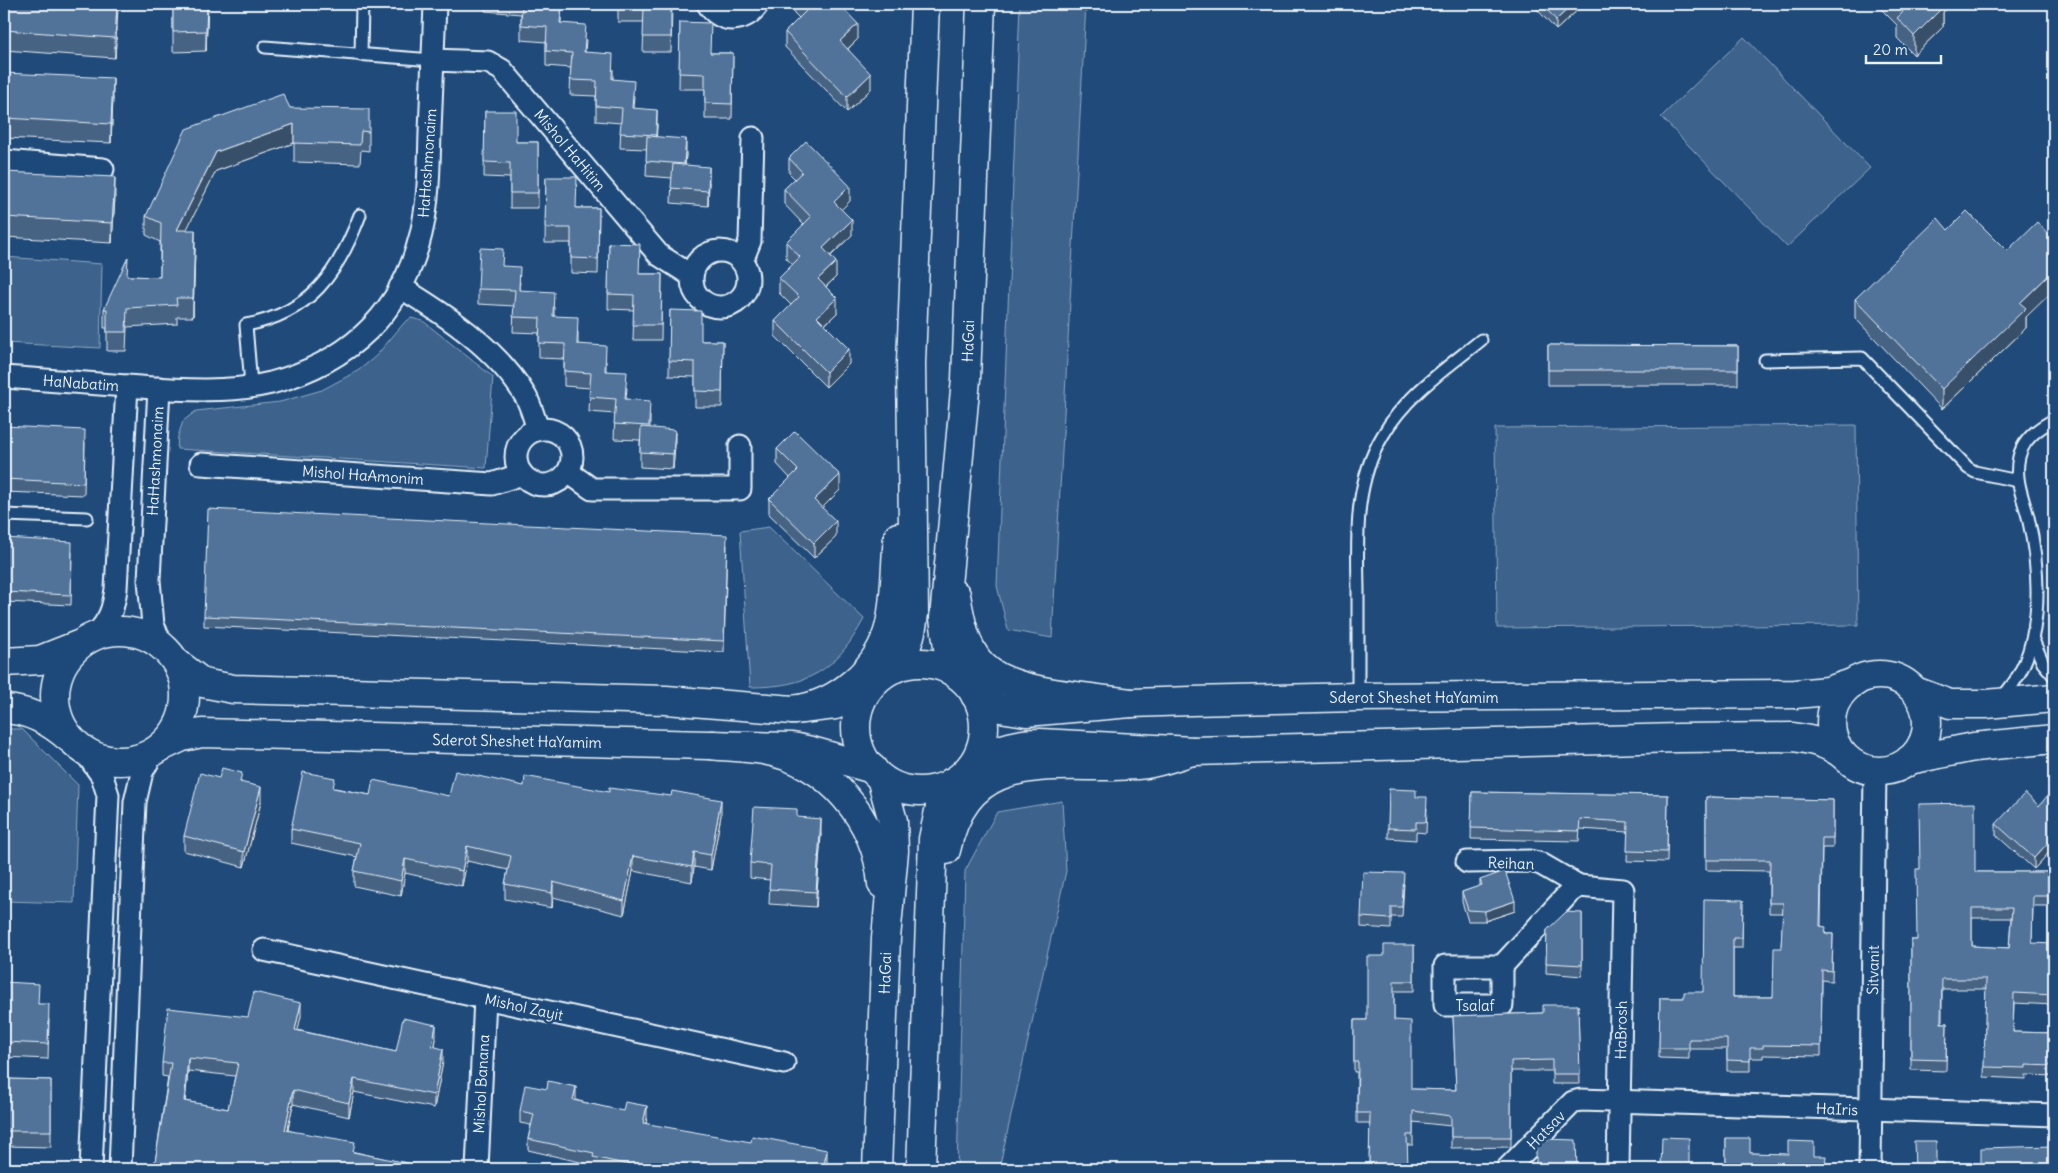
<svg xmlns="http://www.w3.org/2000/svg" width="2058" height="1173" font-family="Delius,sans-serif">
<style>
.green{fill:#3c628c;stroke:#92aac2}
.lines{fill:none;stroke-linecap:round;stroke-linejoin:round}
.service-casing{stroke:#e8f1f8;stroke-width:15}
.minor-casing{stroke:#e8f1f8;stroke-width:25}
.tertiary-casing{stroke:#e8f1f8;stroke-width:31}
.secondary-casing{stroke:#e8f1f8;stroke-width:31}
.trunk-casing{stroke:#e8f1f8;stroke-width:31}
.service{stroke:#1f4a7a;stroke-width:11}
.minor{stroke:#1f4a7a;stroke-width:21}
.tertiary{stroke:#1f4a7a;stroke-width:28}
.secondary{stroke:#1f4a7a;stroke-width:28}
.trunk{stroke:#1f4a7a;stroke-width:28}
.wall{fill:#466384;stroke:#e8f1f8;fill-rule:evenodd}
.shaded-wall{fill:#39506b;stroke:#e8f1f8}
.building{fill:#517399;stroke:#e8f1f8;fill-rule:evenodd}
.labels{text-anchor:middle;dominant-baseline:central;stroke-width:5;stroke-linejoin:round;paint-order:stroke}
.street-label{font-size:15px;fill:#e8f1f8;stroke:#1f4a7a}
</style>
<rect width="100%" height="100%" fill="#1f4a7a"/>
<filter id="ink" filterUnits="userSpaceOnUse"><feTurbulence type="fractalNoise" baseFrequency=".02" numOctaves="2"/><feDisplacementMap in="SourceGraphic" scale="10" xChannelSelector="R" yChannelSelector="G"/><feConvolveMatrix kernelMatrix="1 2 1 2 8 2 1 2 1" color-interpolation-filters="sRGB"/></filter>
<g filter="url(#ink)">
<!-- green -->
<g class="green">
<path d="M1020,4h66l-34,634 -44,-8 -11,-44z"/>
<path d="M1744,37l126,131 -83,79 -126,-130z"/>
<path d="M4,257l98,7 -2,84 -96,-5z"/>
<path d="M411,318l12,3 70,56 -7,91 -309,-19 1,-13 5,-15 13,-10 84,-9 42,-12 37,-20 17,-14 28,-33z"/>
<path d="M1856,425l2,200 -361,3 -2,-200z"/>
<path d="M769,527l95,92c-28,52 -56,68 -114,68l-10,-156z"/>
<path d="M4,729h18l56,56 -4,118 -70,-2z"/>
<path d="M1062,801l4,70 -67,298h-42l8,-298 32,-59z"/>
</g>
<g class="lines">
<defs>
<g id="service">
<path d="M265,47l168,13"/>
<path d="M361,55l1,-51"/>
<path d="M1765,360l97,-2 106,110 7,4 43,9"/>
<path d="M251,385l-5,-60c65,-12 92,-52 114,-110"/>
<path d="M4,515l83,3"/>
<path d="M2033,640l10,23 11,13"/>
<path d="M1358,697c0,-36 0,-71 0,-107 -1,-53 -4,-107 25,-155 23,-40 64,-67 98,-95"/>
<path d="M2000,699c46,-44 41,-125 28,-182 -5,-19 -14,-39 -9,-60 4,-18 19,-29 35,-37"/>
</g>
<g id="minor">
<path d="M708,4c12,20 37,20 50,0"/>
<path d="M433,60l55,2 14,8 157,185 33,21"/>
<path d="M4,161l99,8"/>
<circle cx="720" cy="279" r="28"/>
<path d="M742,261l8,-20 3,-103"/>
<path d="M400,287c46,28 98,62 126,110 5,9 8,21 12,32"/>
<path d="M4,377c45,3 90,7 136,10 41,3 90,6 131,-4 78,-21 131,-70 150,-149 8,-33 8,-68 9,-102 2,-43 3,-85 5,-128"/>
<path d="M159,388l-10,192 4,45 10,22"/>
<circle cx="544" cy="457" r="28"/>
<path d="M201,464l291,20 30,-10"/>
<path d="M568,472l24,17h148v-43"/>
<path d="M96,635c14,-16 17,-25 20,-46l11,-203"/>
<path d="M85,752l17,24 6,19 -17,374"/>
<path d="M1467,862l63,-1 11,3 38,22"/>
<path d="M264,950l520,113"/>
<path d="M1502,966h-57v39h57v-39l68,-74 9,-6 44,4 -5,279"/>
<path d="M120,1169l15,-367 7,-30 11,-19"/>
<path d="M477,1169l8,-171"/>
<path d="M1507,1169l66,-67 7,-2 474,15"/>
<path d="M1870,1169l5,-398"/>
</g>
<g id="tertiary">
<circle cx="120" cy="696" r="65"/>
<path d="M4,662l36,-2 38,-15"/>
<path d="M177,663l26,20 30,6 433,11 127,10 42,-5 17,-6 17,-11"/>
<path d="M4,709c24,1 47,13 65,29"/>
<path d="M161,747l21,-10 20,-4 590,14c28,4 54,15 81,22"/>
</g>
<g id="secondary">
<circle cx="1879" cy="723" r="48"/>
<path d="M1915,691l35,13h36l68,-6"/>
<path d="M975,695l25,13 26,4 105,-9 60,-2 167,-4 437,-3 33,-3 27,-9"/>
<path d="M1909,760l65,-13 80,-8"/>
<path d="M971,766c21,-16 43,-23 69,-23l153,8 486,-13 114,-1c19,3 35,6 50,18"/>
</g>
<g id="trunk">
<path d="M956,595c4,23 9,54 27,71 27,28 108,31 148,37"/>
<circle cx="920" cy="727" r="64"/>
<path d="M895,668c12,-17 17,-34 19,-55l-3,-250 14,-359"/>
<path d="M959,676l-11,-29 -4,-29 22,-239 15,-375"/>
<path d="M793,710c44,-5 87,-41 97,-86 6,-28 5,-58 8,-87"/>
<path d="M712,745c17,2 34,2 51,5 65,11 114,69 119,134"/>
<path d="M946,850c24,-112 118,-76 200,-86 15,-2 32,-9 47,-13"/>
<path d="M877,1169l9,-231 8,-87 -1,-30 -12,-43"/>
<path d="M921,1169l12,-330 8,-37 11,-20"/>
</g>
</defs>
<!-- service casing -->
<use href="#service" class="service-casing"/>
<!-- minor casing -->
<use href="#minor" class="minor-casing"/>
<!-- tertiary casing -->
<use href="#tertiary" class="tertiary-casing"/>
<!-- secondary casing -->
<use href="#secondary" class="secondary-casing"/>
<!-- trunk casing -->
<use href="#trunk" class="trunk-casing"/>
<!-- service -->
<use href="#service" class="service"/>
<!-- minor -->
<use href="#minor" class="minor"/>
<!-- tertiary -->
<use href="#tertiary" class="tertiary"/>
<!-- secondary -->
<use href="#secondary" class="secondary"/>
<!-- trunk -->
<use href="#trunk" class="trunk"/>
</g>
<!-- wall -->
<g class="wall">
<path d="M4,4h114l-3,54 -111,-8z"/>
<path d="M173,4h35l-2,47 -33,1z"/>
<path d="M485,4h77l-1,19 25,17 -1,12 28,17v10l21,17 -1,12 24,17 -1,12 30,17 -1,11 24,17 -1,24 -37,-3 1,-25 -26,-2 1,-27 -27,-1 1,-25 -25,-2v-25l-26,-1 1,-27 -25,-2v-24l-25,-2v-26l-36,-3z"/>
<path d="M618,4h54l-1,48h-28l1,-30h-26z"/>
<path d="M794,4h45l19,35 -10,10 23,40 -24,23 -62,-65v-15l14,-14 -5,-5z"/>
<path d="M1534,4h50l-28,26 -22,-24z"/>
<path d="M1876,4h76l-9,8v15l-29,28 -17,-17v-13z"/>
<path d="M680,22l30,31h23l-1,66h-27v-30h-26z"/>
<path d="M4,73l109,25 -2,45 -107,-5z"/>
<path d="M290,108l79,24v19l-8,-1 -1,14 -66,-2v-19l-78,28 -30,59 9,19 -2,68h-16v7l-50,3 -1,24h-19v-23h-3v-19l24,-33 32,1v-35l-14,-7v-19z"/>
<path d="M485,111l31,31h22v66h-28v-30l-26,-1z"/>
<path d="M789,158l61,43 -9,8 11,26 -21,21 5,21 -10,10 11,26 -12,12 24,39 -23,23 -51,-51v-15l16,-16 -12,-12v-15l14,-13 -7,-7v-16l18,-17 -20,-21v-15l11,-10 -6,-6z"/>
<path d="M4,172l111,25 -3,46 -108,-6z"/>
<path d="M546,177l30,31h23l-1,66 -27,-1v-30h-26z"/>
<path d="M1948,230l59,21 19,66v11l-84,81 -87,-91v-19z"/>
<path d="M609,243l30,31h23l-1,66h-28l1,-30 -26,-1z"/>
<path d="M503,266l17,16 -1,8 35,17v9l24,16v12l28,17v10l21,17 -1,11 24,17v12l25,17 -2,24 -33,-2v-27l-26,-1 1,-25 -26,-2 1,-24 -26,-2v-27l-25,-1v-25l-26,-1 1,-26 -36,-2v-15z"/>
<path d="M670,310l31,31h22l-1,66h-27v-30l-26,-1z"/>
<path d="M1548,345l190,1v39h-190z"/>
<path d="M4,426l81,16 -1,53 -80,-3z"/>
<path d="M777,449l63,41 -18,18 14,29 -22,21 -45,-44v-15l21,-21 -13,-14z"/>
<path d="M4,538l68,14 -1,53 -67,-3z"/>
<path d="M727,545l-3,107 -520,-26v-10z"/>
<path d="M219,778l23,4 19,20 -17,65 -60,-16v-15z"/>
<path d="M524,786l197,29 -10,55 -17,-3 -2,15 -59,-11 -9,44 -71,-18 -1,11 -47,-9v-15l3,-14 -41,-9 -5,25 -57,-13 -4,23 -47,-10v-15l3,-14 -66,-14v-14l44,-41 35,7 79,1z"/>
<path d="M1389,789l27,8 11,11 -1,25 -10,-1v8l-28,-2z"/>
<path d="M1472,792l196,3 -1,67 -40,-1 1,-29 -48,-3 -1,12 -108,-2z"/>
<path d="M1706,797l127,3v48h-11l-1,78 5,8h7l-1,47 -10,-1 -1,76 -58,-1v3h-13v13h-23v-22h-38v10l-30,-1 1,-60h24l19,-6 40,-92 -1,48h-9v49h40l8,-49 2,-35h-14v-42l-63,-1z"/>
<path d="M2054,801v46l-20,22 -38,-34v-11l43,-18z"/>
<path d="M797,817l24,17 -5,73 -47,-3 1,-24 -20,-2v-15z"/>
<path d="M1975,872h73v34h-15l-1,37 20,18h2v44l-40,-2 -1,29 41,1v43l-28,-1v4l-42,-2 2,-88h-44v34h5l-1,48 -35,-1v-130h6zM1972,918h39l-2,30 -37,-2z"/>
<path d="M1480,880l35,31 -30,10h-17l-6,-19v-10l18,-6z"/>
<path d="M1404,884l-2,33h-11v12l-30,-2v-10z"/>
<path d="M1582,913v63l-36,-3 1,-43z"/>
<path d="M1414,945v46h-20v29l17,69 45,1 -3,-74 90,-3 35,-8 2,79h-28v-13h-41v76l-60,1v-22l-38,-4v23h-6l-38,23 1,-45h-13v-51h-3v-52h13l17,-64z"/>
<path d="M4,982l35,22 10,16 -1,39 -44,-2z"/>
<path d="M301,1016l-4,14 99,22 40,-13 -1,8 8,15 -9,46 -80,-16 -5,25 -56,-13 -5,26 67,22 77,17h-277v-7l13,-85 -6,-1v-13l86,-46zM188,1071l47,5 -7,33 -43,-8z"/>
<path d="M4,1079l47,1v67l-47,-1z"/>
<path d="M547,1089l29,10 -1,1 72,18 -1,6 181,38 -2,7h-232v-4l-65,-15v-11l3,-14 -11,-2v-12z"/>
<path d="M1726,1138l24,15 64,3 12,13h-100z"/>
</g>
<!-- shaded-wall -->
<g class="shaded-wall">
<path d="M117,4h1v5l-3,49v-20z"/>
<path d="M207,4h1l-2,47v-20z"/>
<path d="M1573,4h11l-28,26v-10z"/>
<path d="M1936,4h16l-9,8v15l-29,28v-19z"/>
<path d="M858,24v15l-18,17v-15z"/>
<path d="M871,74v15l-24,23v-15z"/>
<path d="M113,78v20l-2,45v-19z"/>
<path d="M657,110v15l-1,25v-15z"/>
<path d="M294,124v19l-78,28 -39,78v-19l39,-78z"/>
<path d="M686,139v15l-2,25v-15z"/>
<path d="M709,167v15l-1,24v-15z"/>
<path d="M115,177v20l-3,46v-20z"/>
<path d="M850,186v15l-16,16v-15z"/>
<path d="M852,220v15l-29,28v-15z"/>
<path d="M195,230v19l-2,68v-19z"/>
<path d="M836,262v15l-18,17v-15z"/>
<path d="M2054,270v20l-28,27v11l-84,81v-20l78,-86z"/>
<path d="M837,298v15l-20,19v-15z"/>
<path d="M849,349v15l-23,23v-15z"/>
<path d="M675,430v15l-2,24v-15z"/>
<path d="M840,475v15l-26,26v-16z"/>
<path d="M836,521v16l-22,21v-15z"/>
<path d="M261,787v15l-17,65v-15z"/>
<path d="M721,800v15l-10,55v-15z"/>
<path d="M821,819v15l-5,73v-15z"/>
<path d="M2054,836v11l-20,22v-11z"/>
<path d="M467,846v15l-5,25v-15z"/>
<path d="M694,852v15l-2,15v-15z"/>
<path d="M633,856v15l-9,44v-14z"/>
<path d="M405,859v14l-4,23v-15z"/>
<path d="M553,882v15l-1,11v-15z"/>
<path d="M1515,901v10l-30,10v-10z"/>
<path d="M301,1003v13l-6,27v-13z"/>
<path d="M436,1025v14l-4,21v-14z"/>
<path d="M443,1049v13l-9,46v-13z"/>
<path d="M188,1058v13l-4,44v-14z"/>
<path d="M354,1079v13l-5,25v-14z"/>
<path d="M576,1087v12l-3,13v-12z"/>
<path d="M293,1090v14l-8,39v-13z"/>
<path d="M647,1106v12l-4,17v-12z"/>
<path d="M827,1150v12l-2,7h-2z"/>
</g>
<!-- building -->
<g class="building">
<path d="M4,4h113l-2,34 -111,-8z"/>
<path d="M173,4h34l-1,27 -33,1z"/>
<path d="M522,4h40l-2,19 26,2 -2,27 29,2 -1,25 22,2 -2,27 25,2 -1,25 -36,-2 2,-25 -26,-2 1,-25 -27,-1 2,-27 -26,-2 1,-24 -26,-2z"/>
<path d="M618,4h53v33h-28l1,-30h-26z"/>
<path d="M799,4h40l19,20 -18,17 31,33 -24,23 -62,-65 21,-21z"/>
<path d="M1542,4h31l-17,16z"/>
<path d="M1895,4h45l3,3 -29,29 -17,-18 6,-6z"/>
<path d="M680,22l31,1 -1,30h23l-1,51 -27,-1v-29l-26,-1z"/>
<path d="M4,73l109,5 -2,46 -107,-6z"/>
<path d="M283,94l7,14 79,1v23l-8,-1 -1,14 -66,-2v-19l-78,28 -39,78h18l-2,68h-17l1,7 -50,3 -1,24h-19v-23h-3l24,-52 -1,19 33,1 1,-54 -15,-7 40,-87z"/>
<path d="M485,111h31v31h22v51h-28v-30l-26,-1z"/>
<path d="M647,136l39,3 -2,25 -38,-3z"/>
<path d="M806,141l44,45 -16,16 18,18 -29,28 13,14 -18,17 19,19 -20,19 32,32 -23,23 -51,-51 24,-24 -20,-19 21,-21 -14,-15 25,-25 -27,-28 18,-17 -13,-14z"/>
<path d="M673,164l36,3 -1,24 -37,-3z"/>
<path d="M4,172l111,5 -3,46 -108,-6z"/>
<path d="M546,177h31l-1,31h23l-1,51 -27,-1v-30h-26z"/>
<path d="M1967,211l40,40 30,-29 17,18v30l-34,33 6,5 -84,81 -87,-90 83,-81 10,12z"/>
<path d="M609,243l31,1 -1,30h23l-1,51h-28l1,-30 -26,-1z"/>
<path d="M480,248l23,1 -1,17 18,1 -1,23 35,2 -1,24 25,1 -1,27 29,2 -1,25 22,1 -2,27 25,2 -1,25 -35,-2 2,-25 -27,-2 2,-24 -27,-2 1,-27 -26,-1 1,-25 -27,-1 2,-27 -37,-1z"/>
<path d="M670,310l31,1v30h22l-1,51 -27,-1v-29l-26,-1z"/>
<path d="M1548,345l190,1v24h-190z"/>
<path d="M4,426l81,4 -1,53 -80,-4z"/>
<path d="M641,427l34,3 -2,24 -33,-2z"/>
<path d="M795,431l45,44 -26,25 22,21 -22,22 -45,-44 29,-29 -21,-21z"/>
<path d="M208,509l519,26 -3,106 -520,-25z"/>
<path d="M4,538l68,4 -1,53 -67,-3z"/>
<path d="M222,768l20,5 -2,9 21,5 -17,65 -60,-16 16,-63 19,5z"/>
<path d="M455,771l69,15 1,-10 84,16v-4l62,8 1,-5 49,9 -10,55 -17,-3 -2,15 -59,-11 -9,45 -71,-19 -1,11 -47,-9 6,-28 -44,-10 -5,25 -57,-12 -4,22 -47,-10 6,-28 -69,-14 12,-57 32,6 -2,10 37,7 3,-15 76,16z"/>
<path d="M1389,789l27,1v7h11l-1,25h-10v7l-28,-1z"/>
<path d="M1472,792l196,3 -1,57 -40,-1 1,-29 -48,-3 -1,12 -108,-3z"/>
<path d="M2025,793l14,13 9,-11 6,6v35l-20,22 -38,-34z"/>
<path d="M1706,797l127,3v38h-11l-2,88 6,1 -1,7h8l-1,37 -10,-1 -1,76 -58,-1v3h-13v13l-23,-1v-21h-38v9h-30l1,-50h24v-6h19l1,-93 39,1 -1,38h-9v59h40l1,-49h7l2,-45h-14l1,-43h-64z"/>
<path d="M1975,803v69h73v24h-15l-1,47 21,1 -1,17h2v34l-40,-2 -1,39 41,1v33l-28,-1v3l-42,-1 2,-88h-44l-1,44h6l-1,37 -35,-1v-119h6l-1,-71h4l-1,-65zM1972,908h40l-3,40 -37,-2z"/>
<path d="M754,807l43,2v8l24,2 -5,73 -47,-3 2,-24 -21,-2z"/>
<path d="M1505,871l10,30 -30,10 -17,-1 -6,-18 20,-7 -2,-5z"/>
<path d="M1363,872l41,1 -2,34h-11v12l-30,-2z"/>
<path d="M1566,912l16,1v52l-36,-2 1,-33z"/>
<path d="M1384,945h30v36h-20v39l17,1v68l45,1 -3,-74 90,-3v-8h35l2,69h-28v-14l-41,1v76h-60v-21l-38,-5v24h-6l1,34h-54v-1h15l1,-55h-13l1,-51h-4v-42h13v-64h17z"/>
<path d="M4,982l35,2 -1,20h11l-1,40 -44,-2z"/>
<path d="M254,992l47,11 -6,27 101,22 7,-34 33,7 -4,21 11,3 -9,46 -80,-16 -5,24 -56,-13 -8,40 70,12 -2,10 79,16 -1,1h-234l-42,-7 16,-99h-9l6,-55 80,9zM188,1058l50,5 -10,46 -44,-8z"/>
<path d="M4,1079l47,1v51h-47z"/>
<path d="M548,1081l28,6 -3,13 50,11 2,-9 22,4 -4,17 108,19 1,-6 75,14 -4,19h-161l-27,-4 -1,1 -41,-9 1,-4 -66,-14 6,-25 -14,-3 5,-26 22,4z"/>
<path d="M1662,1137l27,1v31h-28z"/>
<path d="M1726,1138h24v15l38,1v-13l26,1v14h12l-1,13h-85v-2h-14z"/>
<path d="M1544,1139l32,1 1,29h-41v-22z"/>
<path d="M1914,1141h22v22h8v6h-29z"/>
<path d="M2054,1146v23h-73v-21z"/>
</g>
</g>
<g class="labels">
<!-- street labels -->
<g class="street-label">
<text transform="translate(570 150) rotate(50)">Mishol HaHitim</text>
<text transform="translate(427 163) rotate(-86)">HaHashmonaim</text>
<text transform="translate(968 341) rotate(-88)">HaGai</text>
<text transform="translate(81 383) rotate(4)">HaNabatim</text>
<text transform="translate(155 461) rotate(-87)">HaHashmonaim</text>
<text transform="translate(363 475) rotate(4)">Mishol HaAmonim</text>
<text x="1414" y="697">Sderot Sheshet HaYamim</text>
<text transform="translate(517 741) rotate(1)">Sderot Sheshet HaYamim</text>
<text transform="translate(1511 863) rotate(2)">Reihan</text>
<text transform="translate(1873 970) rotate(-89)">Sitvanit</text>
<text transform="translate(885 973) rotate(-88)">HaGai</text>
<text x="1475" y="1005">Tsalaf</text>
<text transform="translate(524 1007) rotate(12)">Mishol Zayit</text>
<text transform="translate(1621 1030) rotate(-89)">HaBrosh</text>
<text transform="translate(481 1084) rotate(-87)">Mishol Banana</text>
<text transform="translate(1837 1109) rotate(2)">HaIris</text>
<text transform="translate(1546 1130) rotate(-46)">Hatsav</text>
</g>
</g>
<!-- margin -->
<rect width="2058" height="1173" fill="none" stroke="#1f4a7a" stroke-width="20"/>
<rect x="10" y="10" width="2038" height="1153" fill="none" stroke="#e8f1f8" stroke-width="2" filter="url(#ink)"/>
<!-- scale -->
<path d="M1866 55v8h75v-8" fill="none" stroke="#e8f1f8" stroke-width="2.5"/>
<text x="1873" y="55" font-size="15" fill="#e8f1f8" stroke="#1f4a7a" stroke-width="4" paint-order="stroke">20 m</text>
</svg>
